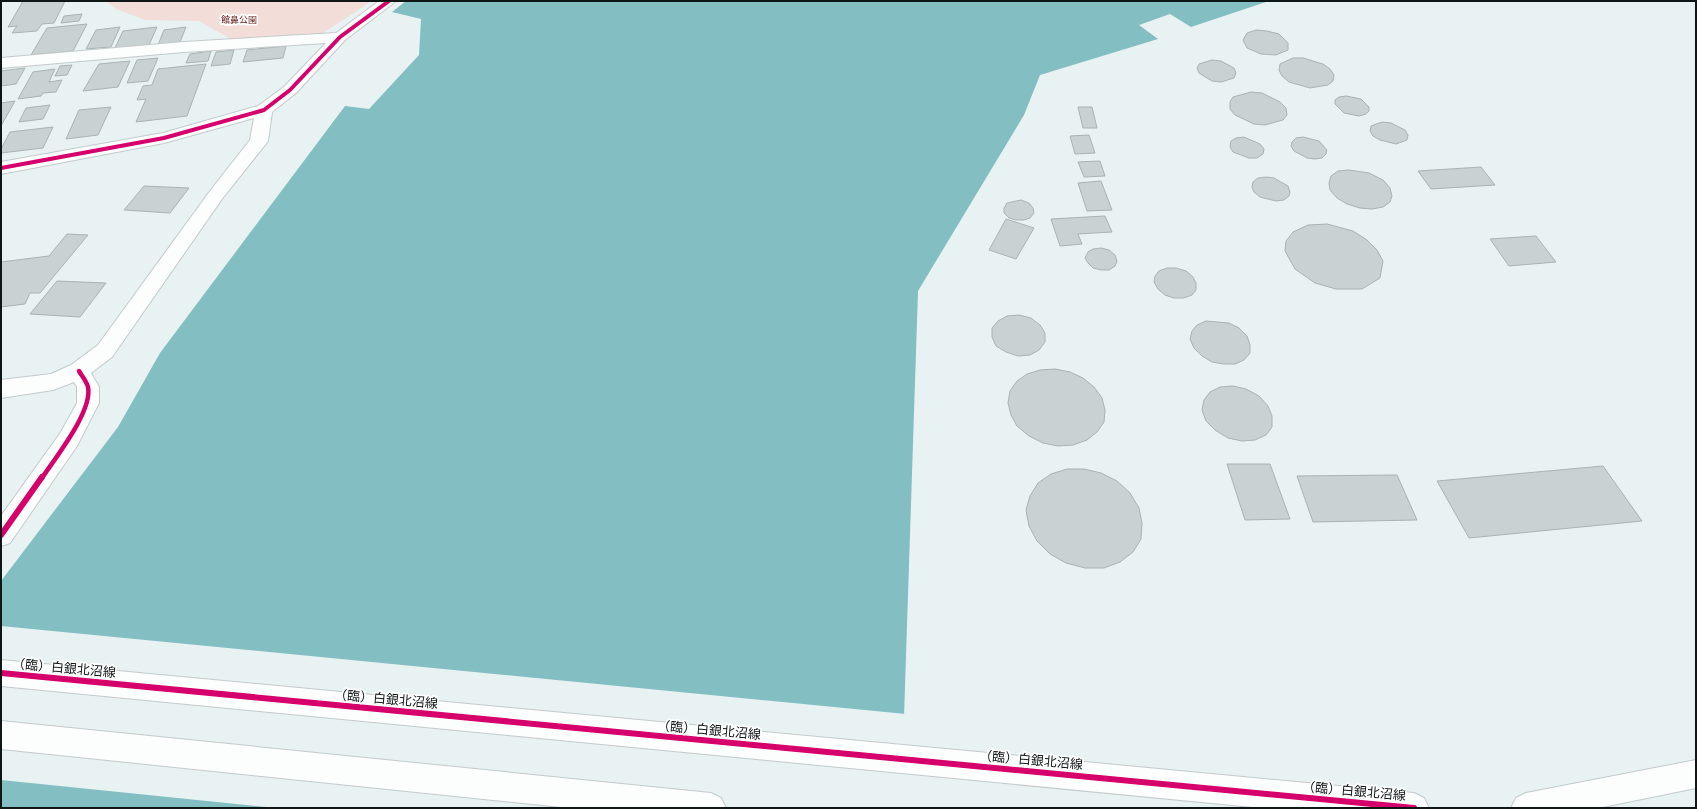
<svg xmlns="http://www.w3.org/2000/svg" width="1697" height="809" font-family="'Roboto Condensed','Noto Sans JP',sans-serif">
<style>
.green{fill:#f3ddd9}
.water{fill:#82bec2}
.pier{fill:#e8f2f3}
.building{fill:#c9d2d2;stroke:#aab2b3}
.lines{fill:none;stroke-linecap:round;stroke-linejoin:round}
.minor-casing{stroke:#c3cacb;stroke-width:2}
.minor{fill:#fcfdfd;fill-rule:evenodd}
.cycleway-far2-casing{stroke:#fff;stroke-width:6}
.cycleway-far1-casing{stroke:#fff;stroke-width:7}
.cycleway-casing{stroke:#fff;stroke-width:8}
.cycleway-far2{stroke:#d6006c;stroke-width:4}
.cycleway-far1{stroke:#d6006c;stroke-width:4.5}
.cycleway{stroke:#d6006c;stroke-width:6}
.labels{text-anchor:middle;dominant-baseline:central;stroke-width:3.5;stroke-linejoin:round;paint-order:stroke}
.far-park-label{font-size:9px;fill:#641911;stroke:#fff}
.near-street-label{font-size:13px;fill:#0f1616;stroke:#fff}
</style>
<rect width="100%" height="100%" fill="#e8f2f3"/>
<!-- green -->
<path class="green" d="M106,1h266l-49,32 -92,6 -32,-18 -54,-1 -29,-11z"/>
<!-- water -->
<path class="water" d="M406,1h863l-78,26 -21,-13 -31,11 19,14 -118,36 -16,40 -106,176 -17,517h-900v-227l117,-154 42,-74 185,-247 24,3 50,-54 2,-36 -29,-7z"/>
<!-- pier -->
<path class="pier" d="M1,626l905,88 -3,94h-627l-275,-28z"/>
<!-- building -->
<g class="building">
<path d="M23,1h42l-11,22 -12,1 -5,7 -25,2 5,-7 -9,1z"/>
<path d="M82,14l-3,7 -18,2 3,-7z"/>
<path d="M87,24l-14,27 -42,4 16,-27z"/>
<path d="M120,27l-9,20 -25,2 10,-19z"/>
<path d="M157,27l-8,18 -34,3 8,-17z"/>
<path d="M186,27l-6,15 -22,3 6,-15z"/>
<path d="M1256,30l11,1 12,3 9,9v7l-12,5 -15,-1 -14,-6 -4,-8 4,-7z"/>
<path d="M286,46l-3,12 -40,4 4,-12z"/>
<path d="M234,50l-4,14 -19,2 5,-14z"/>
<path d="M211,51l-3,10 -22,2 4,-9z"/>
<path d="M158,58l-10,23 -21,2 10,-23z"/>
<path d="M1293,58h10l20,6 7,5 4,6 -1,6 -5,4 -18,3 -21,-6 -7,-6 -3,-6 1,-6z"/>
<path d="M1212,60l9,1 13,7 2,5 -2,5 -13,4 -9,-1 -13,-8 -2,-5 2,-4z"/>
<path d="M130,61l-12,26 -35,4 16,-27z"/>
<path d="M206,64l-19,52 -51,6 10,-23 -9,1 6,-14 9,-1 6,-16z"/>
<path d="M72,65l-5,10 -12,1 5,-10z"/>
<path d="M25,68l-9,16 -15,2v-15z"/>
<path d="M55,69l-6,13 13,-2 -6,12 -13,1 -2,3 -23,3 15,-27z"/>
<path d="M1251,92l11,1 18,9 6,6 1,7 -4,5 -18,5 -11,-1 -19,-9 -5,-6v-7l3,-5z"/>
<path d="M1346,96l15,3 8,8v4l-3,3 -7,2 -15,-3 -9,-9v-4l4,-3z"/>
<path d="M15,101l-14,25v-23z"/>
<path d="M50,105l-7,14 -24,3 7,-14z"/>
<path d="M111,107l-13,28 -32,4 13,-29z"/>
<path d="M1078,107h14l5,21h-14z"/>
<path d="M1382,122l9,1 14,7 3,5 -1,5 -11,4 -16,-4 -7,-4 -3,-5 1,-5z"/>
<path d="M53,127l-10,21 -42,5v-4l9,-17z"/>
<path d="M1089,135l6,18 -20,1 -5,-18z"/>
<path d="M1244,137l16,7 4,5 -1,5 -6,4h-8l-16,-6 -3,-5 1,-6 5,-3z"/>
<path d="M1303,137l16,4 8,9 -1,4 -4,4 -7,1 -8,-1 -13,-7 -3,-5 1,-4 4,-4z"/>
<path d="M1100,161l5,15 -21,1 -6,-15z"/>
<path d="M1481,167l14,18 -64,4 -13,-18z"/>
<path d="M1349,170l20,3 14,7 7,8 2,8 -2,6 -7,5 -11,2 -12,-1 -13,-4 -10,-6 -7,-8 -1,-7 2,-7 7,-5z"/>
<path d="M1266,177l8,1 14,8 2,6 -1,4 -5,4 -8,1 -16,-4 -6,-5 -2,-5 1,-5 5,-4z"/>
<path d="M1101,181l11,29 -25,1 -9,-28z"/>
<path d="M144,186l45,2 -19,25 -46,-3z"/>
<path d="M1021,200l8,3 4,5 1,5 -4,5 -6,2h-8l-7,-2 -5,-5v-5l3,-5z"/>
<path d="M1105,216l7,16 -34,2 4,10 -22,2 -9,-27z"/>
<path d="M1006,219l28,9 -18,31 -27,-9z"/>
<path d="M1327,224l26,7 14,9 10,10 6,11 -3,17 -18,11h-26l-21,-6 -20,-14 -10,-18 1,-10 7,-9 15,-7z"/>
<path d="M67,234l21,1 -48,58h-10l-5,11 -24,3v-45l48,-6z"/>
<path d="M1536,236l20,26 -47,4 -19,-27z"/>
<path d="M1101,248l8,2 6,5 2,6 -2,5 -6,4h-8l-8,-2 -5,-5 -3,-5 3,-6 5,-3z"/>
<path d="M1167,268h9l10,3 7,6 3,6v7l-4,5 -8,3h-10l-9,-3 -7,-6 -4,-7 1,-6 4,-5z"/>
<path d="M57,281l49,2 -26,34 -50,-3z"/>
<path d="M1019,315l12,3 9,7 5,8v9l-6,8 -9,5 -12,1 -12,-4 -10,-6 -4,-9v-9l6,-7 9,-5z"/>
<path d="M1206,321l23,2 10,5 8,8 3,9v8l-6,7 -9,4h-11l-12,-2 -10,-6 -8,-8 -4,-9 2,-8 5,-6z"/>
<path d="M1055,369l15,3 13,6 11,9 8,11 3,12 -1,12 -7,10 -10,8 -14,5 -15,1 -15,-3 -14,-7 -12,-10 -6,-11 -3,-12 2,-12 7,-10 10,-7 13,-4z"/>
<path d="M1233,386l13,3 13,7 9,10 4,10v11l-6,8 -11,5 -13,1 -14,-3 -13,-8 -9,-9 -4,-11 2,-10 6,-8 10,-5z"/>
<path d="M1227,464h43l20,55 -45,1z"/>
<path d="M1603,466l39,55 -173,17 -32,-57z"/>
<path d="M1067,469h17l17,4 16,8 13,12 9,15 3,15 -1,16 -8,13 -13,10 -16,6h-19l-19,-5 -16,-9 -13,-13 -8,-15 -3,-16 4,-14 8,-13 13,-9z"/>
<path d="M1397,475l20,45 -104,2 -16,-46z"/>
</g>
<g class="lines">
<defs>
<g id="minor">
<path d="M379,1h17l-51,39 -49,53 -24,19 -4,29 -3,4 -43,54 -110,158 -21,16 8,14v16l-22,43 -67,97 -9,3v-30l60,-84 16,-29v-16l-3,-5 -21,8 -52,8v-18l50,-6 20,-9 27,-20 112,-154 40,-51 4,-22 -90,25 -163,31v-12l162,-29 95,-27 26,-19 42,-44 -142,9 -183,16v-10l183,-16 152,-9z"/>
<path d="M1,660l1413,133 10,5 5,10h-166l-1262,-122z"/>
<path d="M1,721l710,72 10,5 5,10h-155l-570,-59z"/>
<path d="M1696,760v28l-98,20h-87l5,-10 10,-5z"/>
</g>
</defs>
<!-- minor casing -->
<use href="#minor" class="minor-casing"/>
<!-- minor -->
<use href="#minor" class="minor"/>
<defs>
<path id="cycleway-far2" d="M1,168l163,-30 100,-28 26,-20 50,-53 49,-36"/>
<path id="cycleway-far1" d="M42,478c13,-20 51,-67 46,-91 -1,-5 -6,-11 -9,-16"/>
<g id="cycleway">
<path d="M1,535l41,-58"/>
<path d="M1,673l1413,135"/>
</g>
</defs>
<!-- cycleway-far2 casing -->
<use href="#cycleway-far2" class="cycleway-far2-casing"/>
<!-- cycleway-far1 casing -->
<use href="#cycleway-far1" class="cycleway-far1-casing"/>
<!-- cycleway casing -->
<use href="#cycleway" class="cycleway-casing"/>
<!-- cycleway-far2 -->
<use href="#cycleway-far2" class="cycleway-far2"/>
<!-- cycleway-far1 -->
<use href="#cycleway-far1" class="cycleway-far1"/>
<!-- cycleway -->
<use href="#cycleway" class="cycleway"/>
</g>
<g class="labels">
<!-- far-park labels -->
<g class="far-park-label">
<text x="239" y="20">館鼻公園</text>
</g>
<!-- near-street labels -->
<g class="near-street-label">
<text transform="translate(64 668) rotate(5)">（臨）白銀北沼線</text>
<text transform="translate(386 699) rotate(5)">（臨）白銀北沼線</text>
<text transform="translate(709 730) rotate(5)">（臨）白銀北沼線</text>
<text transform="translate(1031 760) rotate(5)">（臨）白銀北沼線</text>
<text transform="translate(1354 791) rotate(5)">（臨）白銀北沼線</text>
</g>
</g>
<!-- border -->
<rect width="1697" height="809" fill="none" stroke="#0f1616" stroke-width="4"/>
</svg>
